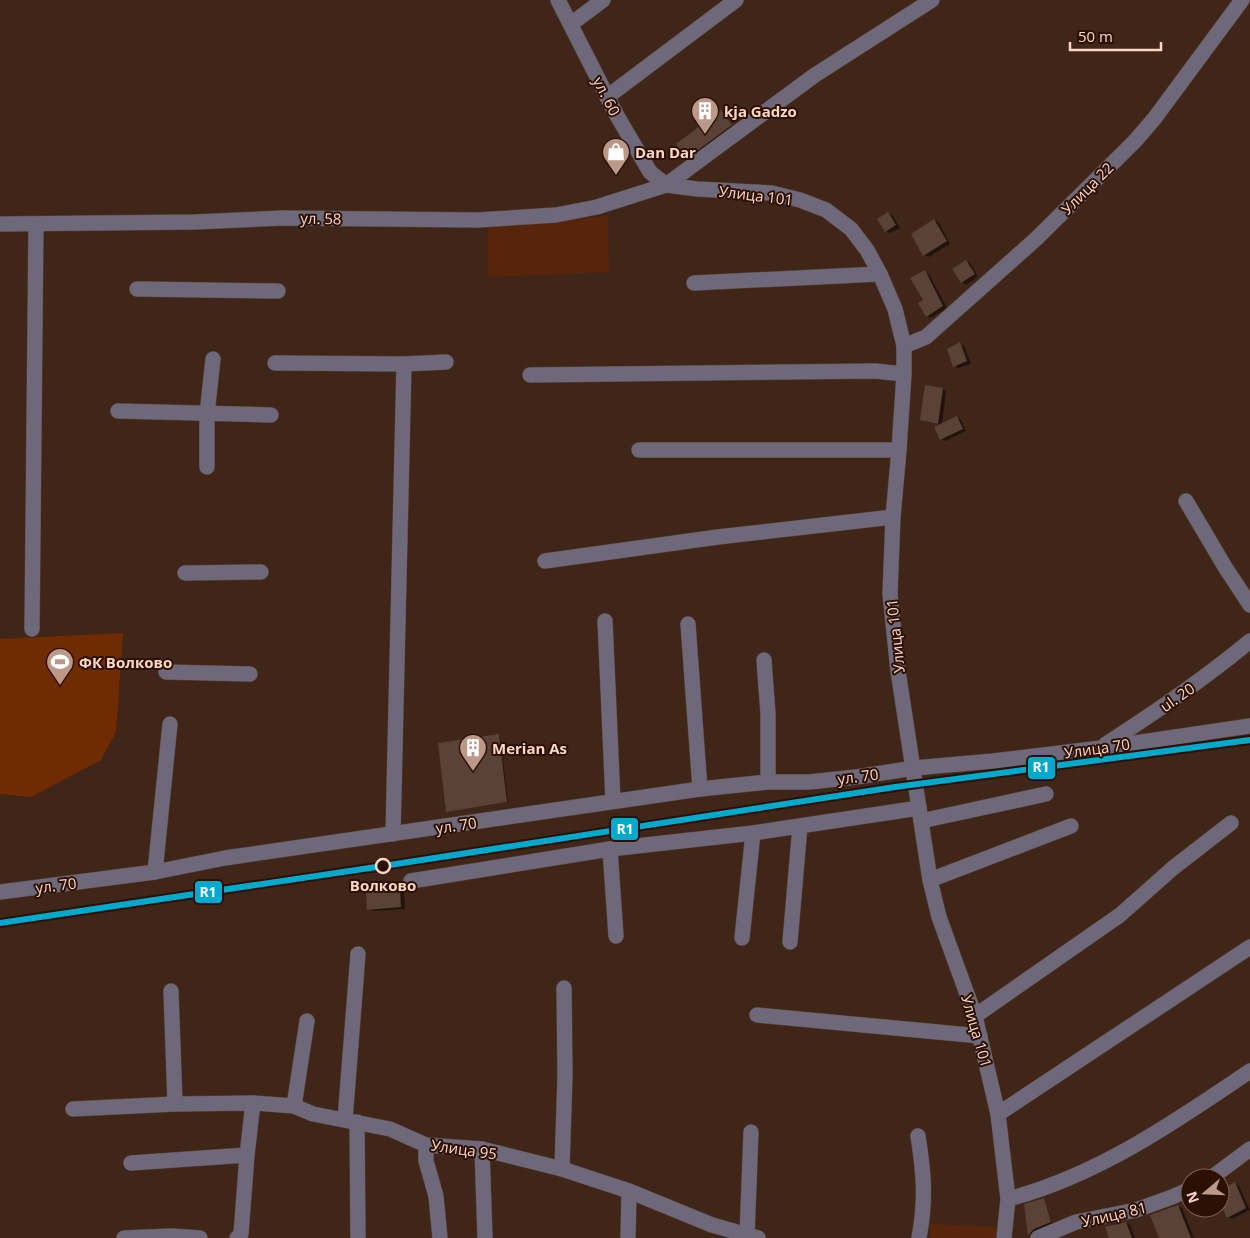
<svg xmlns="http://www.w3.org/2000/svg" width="1250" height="1238" font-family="'Open Sans',sans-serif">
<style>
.built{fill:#57250b}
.green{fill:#702b03}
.shadow{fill:#0007}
.building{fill:#5a4236}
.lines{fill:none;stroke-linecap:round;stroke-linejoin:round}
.minor-casing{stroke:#5b4337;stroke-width:16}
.minor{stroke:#6d687a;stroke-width:15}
.rail-1-casing{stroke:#2b1004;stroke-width:10}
.rail-1{stroke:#00a9ce;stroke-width:6}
.stop-dot{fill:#2b1004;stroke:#fdd6c5;stroke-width:2.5}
.labels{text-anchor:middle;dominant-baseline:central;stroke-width:4;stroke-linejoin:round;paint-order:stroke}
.street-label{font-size:15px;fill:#fdd6c5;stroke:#2b1004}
.poi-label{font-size:15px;font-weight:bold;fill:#fdd6c5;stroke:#2b1004;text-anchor:start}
.stop-label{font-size:15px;font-weight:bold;fill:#fdd6c5;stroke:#2b1004}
.line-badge{stroke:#2b1004;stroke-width:2}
.badge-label{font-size:14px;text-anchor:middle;font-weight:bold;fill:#fff}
</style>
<rect width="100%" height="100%" fill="#402618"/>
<!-- built -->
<g class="built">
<path d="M608,216l1,56 -121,5v-52z"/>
<path d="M930,1224l70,3 -3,11h-67z"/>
</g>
<!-- green -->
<path class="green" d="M123,633l-7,99 -15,28 -70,37 -31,-3v-155z"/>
<!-- shadow -->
<g class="shadow">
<path d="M723,113l9,13 -44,33 -1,-1z"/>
<path d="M888,213l5,3 7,12 -10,5 -4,-2z"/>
<path d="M935,220l4,3 11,21 -21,13 -5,-2z"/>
<path d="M966,261l4,2 8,14 -12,8 -4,-3z"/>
<path d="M925,272l4,2 18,34 -16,10 -4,-2 -3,-16z"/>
<path d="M960,344l4,2 7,18 -12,4 -5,-2z"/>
<path d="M942,389l4,2 -4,34 15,-8 4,3 5,11 -21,10 -4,-2v-14l-19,-5z"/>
<path d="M499,735l1,1 8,66 -61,9z"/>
<path d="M400,891l4,2 1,16 -32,2 -4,-2z"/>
<path d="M1235,1183l4,3 11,24 -18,9 -4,-2 -8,-16v-9z"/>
<path d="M1044,1199l8,24 -16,7 -5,5 -6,-30z"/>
<path d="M1178,1206l4,2 12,30h-34z"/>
<path d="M1126,1223l4,2 5,13h-24z"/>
</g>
<!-- building -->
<g class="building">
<path d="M721,110l11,15 -46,34 -10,-15z"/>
<path d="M888,212l8,13 -11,7 -8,-13z"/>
<path d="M934,219l13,22 -24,15 -12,-22z"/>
<path d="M966,260l9,14 -14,9 -9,-14z"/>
<path d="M925,270l18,36 -17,11 -8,-14 5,-3 -13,-22z"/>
<path d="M960,342l7,19 -14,6 -6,-18z"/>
<path d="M925,385l18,3 -5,36 -18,-4z"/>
<path d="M957,416l6,13 -23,11 -6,-13z"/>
<path d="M499,734l8,68 -61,10 -8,-69z"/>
<path d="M400,890l1,17 -34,3 -1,-18z"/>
<path d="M1235,1182l11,26 -19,10 -7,-15v-13z"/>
<path d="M1044,1198l7,24 -17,7 -6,6 -4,-31z"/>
<path d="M1178,1205l13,33h-32l-9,-23z"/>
<path d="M1126,1222l6,16h-23l-4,-11z"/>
</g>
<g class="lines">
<defs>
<g id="minor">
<path d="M558,0l58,114 34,58 16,13 31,4 75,4 28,7 26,10 25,19 16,21 13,24 15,35 9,37v28l-5,76 -6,67 -3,77 8,77 32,209 9,37 36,99 23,98 10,85 -4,39"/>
<path d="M571,24l32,-24"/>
<path d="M607,97l129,-97"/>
<path d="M0,224l195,-2 88,-4 195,2 78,-5 41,-8 69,-22 149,-110 117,-75"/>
<path d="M694,283l186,-9"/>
<path d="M137,289l141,2"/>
<path d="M904,346l22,-9 111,-99 98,-97 19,-22 88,-119"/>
<path d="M275,363l129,1 42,-2"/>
<path d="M530,375l345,-4 29,3"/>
<path d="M118,411l153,4"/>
<path d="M639,450h260"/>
<path d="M207,467v-53l6,-55"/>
<path d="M1186,501l39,66 25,38"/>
<path d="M545,561l173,-24 175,-20"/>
<path d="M185,573l76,-1"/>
<path d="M605,621l8,180"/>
<path d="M688,624l12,165"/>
<path d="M32,629l4,-405"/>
<path d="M764,660l4,54v68"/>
<path d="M166,672l84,2"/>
<path d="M1106,744c50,-32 98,-65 144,-103"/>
<path d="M921,821l125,-27"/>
<path d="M393,834l11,-470"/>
<path d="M610,849l6,87"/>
<path d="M155,872l15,-148"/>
<path d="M930,880l141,-54"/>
<path d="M411,881l199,-32 143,-16 166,-25"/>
<path d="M0,892l155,-20 70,-14 475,-69 68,-7h41l47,-5 58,-9 79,-7 108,-13 149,-22"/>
<path d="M742,938l11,-105"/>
<path d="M790,942l10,-116"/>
<path d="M171,991l4,113"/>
<path d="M757,1015l223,21"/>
<path d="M975,1016l145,-101 53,-47 58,-45"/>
<path d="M294,1106l13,-85"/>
<path d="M73,1109l102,-5 78,-1 41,3 19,8 77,15 36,16 56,4 80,20 67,22 83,34 46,13"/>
<path d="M998,1114l252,-167"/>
<path d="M345,1120l13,-166"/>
<path d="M357,1122l1,116"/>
<path d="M918,1136c6,38 8,64 1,102"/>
<path d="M426,1145v16l10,35 4,42"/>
<path d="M482,1149l3,89"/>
<path d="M131,1163l116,-8"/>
<path d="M562,1169l3,-94 -1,-87"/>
<path d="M1211,1178l39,-29"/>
<path d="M1008,1199c89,-23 167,-77 242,-128"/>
<path d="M747,1236l4,-104"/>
<path d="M124,1238l48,-2 28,2"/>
<path d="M237,1238l4,-4 6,-79 6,-52"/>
<path d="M628,1238l1,-47"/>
<path d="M1038,1238l38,-16 60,-12 36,-13 18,-8"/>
</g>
</defs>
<!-- minor casing -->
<use href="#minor" class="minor-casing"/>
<!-- minor -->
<use href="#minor" class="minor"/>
<defs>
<path id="rail-1" d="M0,923l383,-57 512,-79 355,-47"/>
</defs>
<!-- rail-1 casing -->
<use href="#rail-1" class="rail-1-casing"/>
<!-- rail-1 -->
<use href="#rail-1" class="rail-1"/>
</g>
<!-- icons -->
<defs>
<symbol id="building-pin" viewBox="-11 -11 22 30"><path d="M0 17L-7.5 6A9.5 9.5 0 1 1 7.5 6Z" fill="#bb9888" stroke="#2b1004"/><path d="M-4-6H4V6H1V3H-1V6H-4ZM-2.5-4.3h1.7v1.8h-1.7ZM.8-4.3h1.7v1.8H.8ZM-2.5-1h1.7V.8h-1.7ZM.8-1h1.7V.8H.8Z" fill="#fff"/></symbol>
<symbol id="shop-pin" viewBox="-11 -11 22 30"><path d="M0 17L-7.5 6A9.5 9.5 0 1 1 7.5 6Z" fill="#bb9888" stroke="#2b1004"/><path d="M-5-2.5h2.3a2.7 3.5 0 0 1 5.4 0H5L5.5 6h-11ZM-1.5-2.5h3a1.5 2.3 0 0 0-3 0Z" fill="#fff"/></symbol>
<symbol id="stadium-pin" viewBox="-11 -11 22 30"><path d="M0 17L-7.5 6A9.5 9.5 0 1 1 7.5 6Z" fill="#bb9888" stroke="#2b1004"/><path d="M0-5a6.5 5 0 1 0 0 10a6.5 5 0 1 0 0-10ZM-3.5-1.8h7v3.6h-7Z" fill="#fff"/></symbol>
</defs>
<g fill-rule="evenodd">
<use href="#building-pin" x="689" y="95" width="32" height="43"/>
<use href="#shop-pin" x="600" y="136" width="32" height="43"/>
<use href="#stadium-pin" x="44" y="646" width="32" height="43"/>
<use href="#building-pin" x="457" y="732" width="32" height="43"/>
</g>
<!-- markers -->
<circle class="stop-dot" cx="383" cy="866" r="7"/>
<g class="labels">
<!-- street labels -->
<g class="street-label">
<text transform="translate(607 96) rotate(63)">ул. 60</text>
<text transform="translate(1087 188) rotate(-45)">Улица 22</text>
<text transform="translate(756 195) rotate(7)">Улица 101</text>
<text transform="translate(321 218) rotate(1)">ул. 58</text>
<text transform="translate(895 636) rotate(-96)">Улица 101</text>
<text transform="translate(1177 697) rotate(-35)">ul. 20</text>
<text transform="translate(1097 748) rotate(-8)">Улица 70</text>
<text transform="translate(858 776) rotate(-7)">ул. 70</text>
<text transform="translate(456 825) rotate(-8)">ул. 70</text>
<text transform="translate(56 885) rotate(-7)">ул. 70</text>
<text transform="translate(977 1031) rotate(74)">Улица 101</text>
<text transform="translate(464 1149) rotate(8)">Улица 95</text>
<text transform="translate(1114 1214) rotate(-13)">Улица 81</text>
</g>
<!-- poi labels -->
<g class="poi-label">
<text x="724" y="111">kja Gadzo</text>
<text x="635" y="152">Dan Dar</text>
<text x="79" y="662">ФК Волково</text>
<text x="492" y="748">Merian As</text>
</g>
<!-- stop labels -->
<g class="stop-label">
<text x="383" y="885">Волково</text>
</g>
</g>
<g class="line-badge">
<rect x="1027" y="756" width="29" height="24" rx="5" fill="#00a9ce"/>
<rect x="610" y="817" width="29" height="24" rx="5" fill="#00a9ce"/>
<rect x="194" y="880" width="29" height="24" rx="5" fill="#00a9ce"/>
</g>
<g class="badge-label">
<text x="1041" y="772">R1</text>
<text x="625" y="834">R1</text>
<text x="208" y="897">R1</text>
</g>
<!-- north arrow -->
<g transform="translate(1205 1193) rotate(251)"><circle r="24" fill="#2b1004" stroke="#7f5f51"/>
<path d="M0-4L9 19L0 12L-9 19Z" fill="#bb9888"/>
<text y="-8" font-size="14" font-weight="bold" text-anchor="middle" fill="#fdd6c5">N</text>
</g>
<!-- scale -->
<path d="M1070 42v8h91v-8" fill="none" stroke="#fdd6c5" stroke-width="2.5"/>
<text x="1078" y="42" font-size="15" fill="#fdd6c5" stroke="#2b1004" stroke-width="4" paint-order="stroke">50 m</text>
</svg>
